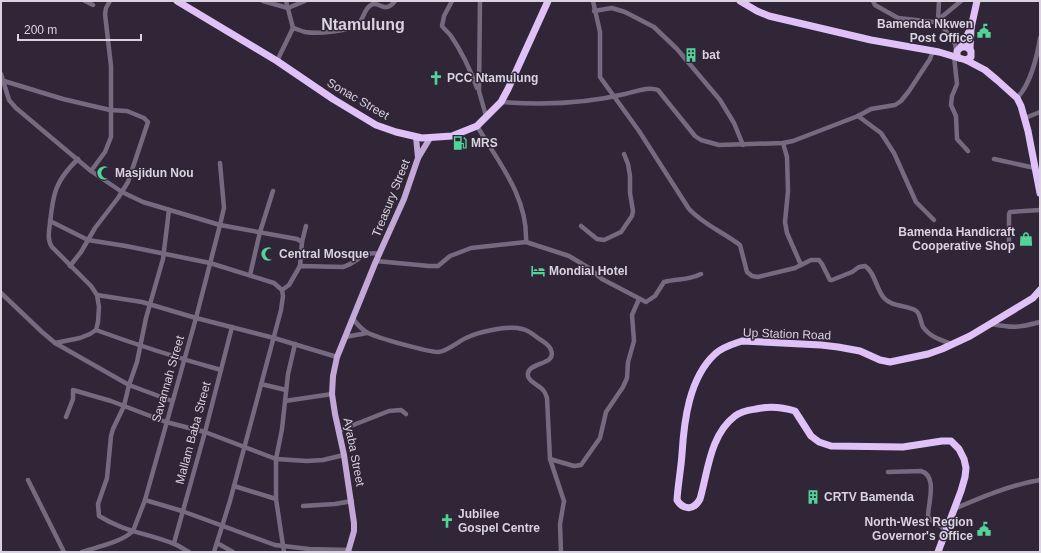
<svg xmlns="http://www.w3.org/2000/svg" width="1041" height="553" font-family="Helvetica,sans-serif">
<style>
.lines{fill:none;stroke-linecap:round;stroke-linejoin:round}
.minor{stroke:#766a80;stroke-width:4.5}
.major{stroke:#c1a8d6;stroke-width:6}
.highway{stroke:#dfc1f8;stroke-width:7}
.labels{text-anchor:middle;dominant-baseline:central;stroke-width:3;stroke-linejoin:round;paint-order:stroke}
.poi-label{font-size:12px;font-weight:bold;fill:#d9d3df;stroke:#302638;text-anchor:start}
.street-label{font-size:12px;fill:#d9d3df;stroke:#302638}
.district-label{font-size:16px;font-weight:bold;fill:#d9d3df;stroke:#302638}
</style>
<rect width="100%" height="100%" fill="#302638"/>
<g class="lines">
<!-- minor -->
<g class="minor">
<path d="M85,1l8,4"/>
<path d="M263,1l25,7 17,-7"/>
<path d="M286,1l7,27c4,1 8,3 12,4 12,2 45,0 54,-9 5,-5 5,-14 12,-18 8,-5 13,10 24,-4"/>
<path d="M452,1l-8,15 -2,10c3,4 6,6 9,10 11,16 19,33 26,52"/>
<path d="M480,1l-1,90 7,25"/>
<path d="M593,1l7,31v45l39,54 50,78c15,16 34,23 51,36l7,27 5,4 6,1 37,-9 6,-3 -14,-32 -2,-11 3,-31 -1,-34 -4,-14"/>
<path d="M873,1l2,4 23,13 35,4 5,-2 1,-19"/>
<path d="M594,11l18,-3 13,4 29,15 23,22 43,51 14,23 9,22"/>
<path d="M956,49l-1,-5 -17,-24 23,-19"/>
<path d="M954,56l3,28 -5,12 -1,9 5,11 1,23 11,12"/>
<path d="M277,61l16,-33"/>
<path d="M1,74l8,26 7,8 75,63 31,21 21,10 77,23 77,14 5,3 -2,24"/>
<path d="M4,81l59,18 47,11 17,1 17,7 4,4 -20,60 -10,16 -23,30 -14,24 -11,14"/>
<path d="M1017,98c13,-13 20,-41 23,-60"/>
<path d="M501,102c42,3 83,2 124,-8 10,-2 23,-8 33,-4l37,46 6,4 18,5 64,-2 10,-2 65,-25 13,-7 24,-4 6,-4 8,-10 21,-32 3,-8"/>
<path d="M858,116l23,17 13,20 22,49 18,18"/>
<path d="M1025,118l15,-6"/>
<path d="M477,126c22,37 51,71 49,116"/>
<path d="M994,159l41,9"/>
<path d="M91,171l14,-19 6,-15v-71l-6,-52 1,-6 4,-7"/>
<path d="M169,210l-6,49 -17,59 -9,44 -8,23 43,16"/>
<path d="M50,221l38,19 38,6 84,17 64,20 8,7 1,6 -2,14 -51,191 -16,51"/>
<path d="M581,226l16,13 7,1 17,-8 11,-16 1,-5 -3,-18v-17l-2,-12 -4,-10"/>
<path d="M302,242l4,-16"/>
<path d="M1009,246v-32l1,-2 30,-2"/>
<path d="M376,261l53,5h9l12,-10 21,-8 55,-6 43,14 20,12 13,11 44,23 9,-6 9,-14c14,-4 23,-1 37,-8"/>
<path d="M801,265l10,-5h8l3,4 8,16h2l20,-8 7,-5 6,-1c10,6 11,23 19,32 8,9 21,7 31,12 6,3 5,11 8,17 7,10 18,13 29,17"/>
<path d="M250,275l10,-43 13,-41"/>
<path d="M282,290l7,-5 11,-19 43,1c15,-4 19,-17 37,-13"/>
<path d="M1,293l40,38 14,12 74,42 -5,21 -11,23 -2,7 -4,42 -9,26 1,12c26,16 47,17 73,27 6,2 11,6 17,9"/>
<path d="M97,295l45,7 54,16 24,-93 4,-17 -4,-45"/>
<path d="M353,319c4,5 9,11 15,14 10,5 60,19 70,19 10,-1 19,-10 28,-14 12,-6 42,-13 56,-9 6,1 11,5 16,9 4,3 11,6 13,12 6,15 -21,12 -23,23 -2,8 11,12 15,17 2,2 3,5 4,8l3,61 14,42 -4,23 1,28"/>
<path d="M991,324c22,4 27,4 49,-2"/>
<path d="M96,330c41,15 82,28 125,40"/>
<path d="M345,337l22,-4"/>
<path d="M55,343l25,-5 10,-4 6,-4 2,-8 1,-15 -2,-12 -6,-9 -39,-39c-5,-7 -3,-16 -2,-24 3,-29 5,-42 28,-64"/>
<path d="M261,384l25,6"/>
<path d="M285,401l47,-7"/>
<path d="M66,417l7,-18v-9l38,11 55,21 39,10 71,27 31,2 16,-1 21,-5"/>
<path d="M338,431l51,-20 12,-1 5,4"/>
<path d="M550,459l24,7 7,-1 19,-27 6,-26 17,-25 4,-9 1,-16 6,-21 -2,-26 7,-16"/>
<path d="M888,472l33,-1c17,5 7,32 7,46l3,3 15,10"/>
<path d="M28,480l36,72"/>
<path d="M234,486l42,13"/>
<path d="M145,500l37,11 93,34 34,4 40,1"/>
<path d="M303,506l32,-2 17,-3"/>
<path d="M954,509c28,-12 56,-24 86,-29"/>
<path d="M174,543l31,-111 27,-105"/>
<path d="M217,543l16,9"/>
<path d="M82,552c15,-5 40,-10 51,-21l12,-31 51,-182 78,20 63,19"/>
<path d="M284,552l-8,-53v-40l6,-30 6,-55 7,-30"/>
</g>
<!-- major -->
<g class="major">
<path d="M416,137l2,21"/>
<path d="M348,552l6,-21v-8l-10,-68 -9,-41 -3,-20 1,-18 4,-19 39,-96 28,-62 14,-41 12,-20"/>
</g>
<!-- highway -->
<g class="highway">
<path d="M177,1l100,60 56,38 43,26 20,7 26,6 30,-2 25,-10 24,-24 7,-13 40,-88"/>
<path d="M740,1l17,10 12,5 102,24 68,12 20,6"/>
<path d="M961,47l10,-19"/>
<path d="M970,49l1,-21 6,-27"/>
<path d="M966,60l5,-3v-6l-4,-4h-6l-4,4v5l2,2 7,2 19,10 12,10 20,18 4,8 7,25 12,62"/>
<path d="M938,552l23,-61 4,-14 1,-9 -2,-9 -5,-10 -8,-8h-9l-39,6 -72,-1 -12,-4 -8,-6 -16,-25c-13,-4 -26,-5 -39,-2 -7,1 -15,2 -21,7 -25,19 -27,55 -35,83 -6,11 -16,12 -23,1 1,-16 4,-31 5,-46 2,-33 7,-76 33,-100 7,-7 18,-10 27,-13l79,4 17,2 22,4 20,9 10,2 38,-8 14,-5 28,-13 63,-38 7,-8"/>
</g>
</g>
<!-- icons -->
<defs>
<symbol id="civic-bare" viewBox="-9 -9 18 18"><path d="M-.6-6.5H3V-4.5H.6V-3L4-1V1h2V6H-6V1h2V-1L-.6-3ZM-1.2 2.5V6h2.4V2.5Z" fill="#52d397" stroke="#302638" stroke-width="2.5" paint-order="stroke"/></symbol>
<symbol id="building-bare" viewBox="-9 -9 18 18"><path d="M-4-6H4V6H1V3H-1V6H-4ZM-2.5-4.3h1.7v1.8h-1.7ZM.8-4.3h1.7v1.8H.8ZM-2.5-1h1.7V.8h-1.7ZM.8-1h1.7V.8H.8Z" fill="#52d397" stroke="#302638" stroke-width="2.5" paint-order="stroke"/></symbol>
<symbol id="church-bare" viewBox="-9 -9 18 18"><path d="M-1.2-6h2.4v3.5h3.3v2.4h-3.3V6h-2.4V-.1h-3.3v-2.4h3.3Z" fill="#52d397" stroke="#302638" stroke-width="2.5" paint-order="stroke"/></symbol>
<symbol id="fuel-bare" viewBox="-9 -9 18 18"><path d="M-5.5-6h7V0h2V4h1.3V-2.5L3-4.5l.8-.8L6-3V5H2.5V1h-1V6h-7ZM-4.2-4.7v3.2H.2V-4.7Z" fill="#52d397" stroke="#302638" stroke-width="2.5" paint-order="stroke"/></symbol>
<symbol id="mosque-bare" viewBox="-9 -9 18 18"><path d="M3.5-4.9A6 6 0 1 0 3.5 4.9A5 5 0 1 1 3.5-4.9Z" fill="#52d397" stroke="#302638" stroke-width="2.5" paint-order="stroke"/></symbol>
<symbol id="shop-bare" viewBox="-9 -9 18 18"><path d="M-5-2.5h2.3a2.7 3.5 0 0 1 5.4 0H5L5.5 6h-11ZM-1.5-2.5h3a1.5 2.3 0 0 0-3 0Z" fill="#52d397" stroke="#302638" stroke-width="2.5" paint-order="stroke"/></symbol>
<symbol id="hotel-bare" viewBox="-9 -9 18 18"><path d="M-6-4.5h1.5V1H6V5H4.5V3h-9V5H-6ZM-4 0a1.8 1.8 0 1 1 3.6 0ZM.5 0V-2.5h3Q6-2.5 6 0Z" fill="#52d397" stroke="#302638" stroke-width="2.5" paint-order="stroke"/></symbol>
</defs>
<g fill-rule="evenodd">
<use href="#civic-bare" x="974" y="21" width="20" height="20"/>
<use href="#building-bare" x="681" y="45" width="20" height="20"/>
<use href="#church-bare" x="426" y="68" width="20" height="20"/>
<use href="#fuel-bare" x="450" y="133" width="20" height="20"/>
<use href="#mosque-bare" x="94" y="163" width="20" height="20"/>
<use href="#shop-bare" x="1016" y="229" width="20" height="20"/>
<use href="#mosque-bare" x="258" y="244" width="20" height="20"/>
<use href="#hotel-bare" x="528" y="261" width="20" height="20"/>
<use href="#building-bare" x="803" y="487" width="20" height="20"/>
<use href="#church-bare" x="437" y="511" width="20" height="20"/>
<use href="#civic-bare" x="974" y="519" width="20" height="20"/>
</g>
<g class="labels">
<!-- poi labels -->
<g class="poi-label">
<text x="973" y="24" text-anchor="end">Bamenda Nkwen<tspan x="973" dy="14">Post Office</tspan></text>
<text x="702" y="55">bat</text>
<text x="447" y="78">PCC Ntamulung</text>
<text x="471" y="143">MRS</text>
<text x="115" y="173">Masjidun Nou</text>
<text x="1015" y="232" text-anchor="end">Bamenda Handicraft<tspan x="1015" dy="14">Cooperative Shop</tspan></text>
<text x="279" y="254">Central Mosque</text>
<text x="549" y="271">Mondial Hotel</text>
<text x="824" y="497">CRTV Bamenda</text>
<text x="458" y="514">Jubilee<tspan x="458" dy="14">Gospel Centre</tspan></text>
<text x="973" y="522" text-anchor="end">North-West Region<tspan x="973" dy="14">Governor's Office</tspan></text>
</g>
<!-- street labels -->
<g class="street-label">
<text transform="translate(358 99) rotate(30)">Sonac Street</text>
<text transform="translate(391 198) rotate(-68)">Treasury Street</text>
<text transform="translate(787 334) rotate(2)">Up Station Road</text>
<text transform="translate(168 379) rotate(-74)">Savannah Street</text>
<text transform="translate(193 433) rotate(-75)">Mallam Baba Street</text>
<text transform="translate(354 452) rotate(79)">Ayaba Street</text>
</g>
<!-- district labels -->
<g class="district-label">
<text x="363" y="24">Ntamulung</text>
</g>
</g>
<!-- border -->
<rect width="1041" height="553" fill="none" stroke="#d9d3df" stroke-width="4"/>
<!-- scale -->
<path d="M18 34v6h123v-6" fill="none" stroke="#d9d3df" stroke-width="2"/>
<text x="24" y="34" font-size="12" fill="#d9d3df" stroke="#302638" stroke-width="3" paint-order="stroke">200 m</text>
</svg>
